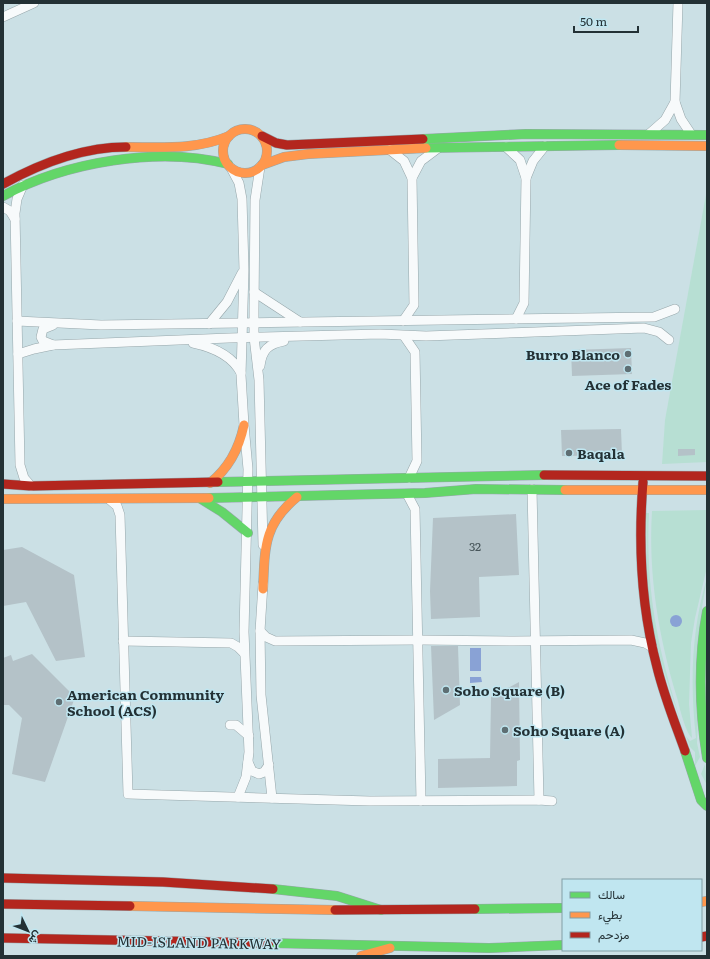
<svg xmlns="http://www.w3.org/2000/svg" width="710" height="959" font-family="Literata,Vazirmatn,serif">
<style>
.green{fill:#b7dfd3}
.water{fill:#89a2d5}
.building{fill:#b4c2c8}
.lines{fill:none;stroke-linecap:round;stroke-linejoin:round}
.street-casing{stroke:#96a6aa;stroke-width:10}
.fast-casing{stroke:#96a6aa;stroke-width:10}
.slow-casing{stroke:#96a6aa;stroke-width:10}
.jam-casing{stroke:#96a6aa;stroke-width:10}
.street{stroke:#f7fafb;stroke-width:9}
.fast{stroke:#63d668;stroke-width:9}
.slow{stroke:#ff974d;stroke-width:9}
.jam{stroke:#b3261e;stroke-width:9}
.poi-dot{fill:#5e6e73;stroke:#c0e6f0;stroke-width:1.5}
.labels{text-anchor:middle;dominant-baseline:central;stroke-width:3;stroke-linejoin:round;paint-order:stroke}
.number-label{font-size:12px;fill:#47555a}
.poi-label{font-size:14px;font-weight:bold;fill:#233135;stroke:#c0e6f0;text-anchor:start}
.street-label{font-size:14px;fill:#233135;stroke:#c0e6f0}
</style>
<rect width="100%" height="100%" fill="#cbe0e5"/>
<!-- green -->
<g class="green">
<path d="M707,189v273l-45,2 3,-44z"/>
<path d="M707,510v57l-12,51 -4,25 -2,61 3,34c-6,-5 -12,-28 -14,-37 -19,-62 -30,-125 -26,-190z"/>
<path d="M646,513h3c-4,82 11,147 37,223l4,5 6,-3c-6,-52 -5,-108 11,-160l-5,30 -5,135 3,14 -5,9v-14l-5,-5c-18,-51 -38,-103 -42,-157 -2,-25 -1,-51 -2,-77z"/>
<path d="M705,764l2,21 -6,-11z"/>
</g>
<!-- water -->
<g class="water">
<circle cx="676" cy="621" r="6"/>
<rect x="470" y="648" width="11" height="23"/>
<path d="M470,677h11l1,5 -12,1z"/>
</g>
<!-- building -->
<g class="building">
<path d="M631,348l1,26 -60,2 -1,-26z"/>
<path d="M621,429l1,26 -60,1 -1,-26z"/>
<path d="M678,449h17v6l-17,1z"/>
<path d="M516,514l3,61 -40,2 1,40 -49,2 -1,-28 3,-73z"/>
<path d="M22,547l52,28 11,82 -29,4 -30,-59 -23,4v-56z"/>
<path d="M431,646h27l2,59 -26,15z"/>
<path d="M32,654l43,43 -30,85 -33,-8 10,-56 -13,-13h-6v-47l8,-3 2,6z"/>
<path d="M519,682l1,78 -3,1v25l-79,2v-29l52,-1 1,-61z"/>
</g>
<g class="lines">
<defs>
<g id="street">
<path d="M3,17l31,-14"/>
<path d="M675,102l6,17 10,15"/>
<path d="M649,134l16,-14 10,-18 3,-99"/>
<path d="M506,147l14,13 6,18 -2,125 -8,16"/>
<path d="M390,150l14,11 8,17 2,127 -11,16"/>
<path d="M260,167l-5,33 -1,110v27l5,43 4,165"/>
<path d="M231,168l8,15 3,16 2,71 -3,105 3,50 4,44 -4,163 5,120 -3,25 -8,20"/>
<path d="M412,178l9,-17 16,-12"/>
<path d="M526,178l7,-17 12,-15"/>
<path d="M23,185l-6,14 -2,14 5,252 4,13 7,8"/>
<path d="M3,207l7,4 5,8"/>
<path d="M254,292l46,30"/>
<path d="M17,321l84,4 553,-8 21,-8"/>
<path d="M209,324l18,-22 15,-29"/>
<path d="M53,325l-10,4 -2,8 2,4 10,4"/>
<path d="M404,336l11,16 2,109 -8,17"/>
<path d="M193,343c19,4 39,12 48,30"/>
<path d="M18,354l16,-5 19,-4 176,-7 151,-4 46,2 218,-8 15,4 10,8"/>
<path d="M260,366c2,-16 8,-22 24,-25"/>
<path d="M532,489l7,311"/>
<path d="M407,494l8,15 6,292"/>
<path d="M110,500l7,6 3,9 8,279 242,7 169,-1 13,1"/>
<path d="M263,584l-3,47 1,64 11,103"/>
<path d="M260,631l6,6 9,4 144,-1 95,1 117,-1 14,3 7,4"/>
<path d="M123,641l108,2 7,4 6,6"/>
<path d="M230,725h6l13,11"/>
<path d="M248,762l4,9 7,3 5,-2 5,-7"/>
</g>
<g id="fast">
<path d="M423,139l103,-5 181,1"/>
<path d="M426,148l193,-3"/>
<path d="M3,196c62,-34 156,-50 225,-32"/>
<path d="M218,482l326,-7"/>
<path d="M209,498l216,-5 51,-4 89,1"/>
<path d="M201,499l21,13 26,21"/>
<path d="M707,611c-9,49 -8,97 0,147"/>
<path d="M685,751l16,49 6,6"/>
<path d="M273,889l64,7 44,14"/>
<path d="M475,909l88,-1"/>
<path d="M269,943l220,5 74,-3"/>
</g>
<g id="slow">
<circle cx="245" cy="151" r="22"/>
<path d="M619,145l88,1"/>
<path d="M126,147c36,0 70,3 103,-11"/>
<path d="M262,165l22,-8 24,-3 118,-6"/>
<path d="M210,483c19,-15 29,-34 34,-58"/>
<path d="M565,490h142"/>
<path d="M3,499l206,-1"/>
<path d="M263,589c2,-41 0,-64 34,-92"/>
<path d="M701,902l6,-1"/>
<path d="M130,906l205,4"/>
<path d="M361,956l29,-8"/>
</g>
<g id="jam">
<path d="M262,136l14,7 11,2 136,-6"/>
<path d="M3,184c38,-21 79,-37 123,-37"/>
<path d="M544,475l163,1"/>
<path d="M643,482c-5,62 -2,124 14,185 7,29 18,56 28,84"/>
<path d="M3,484l28,2 187,-4"/>
<path d="M3,878l160,4 110,7"/>
<path d="M3,904l127,2"/>
<path d="M335,910l140,-1"/>
<path d="M701,937l6,-1"/>
<path d="M3,938l266,5"/>
</g>
</defs>
<!-- street casing -->
<use href="#street" class="street-casing"/>
<!-- fast casing -->
<use href="#fast" class="fast-casing"/>
<!-- slow casing -->
<use href="#slow" class="slow-casing"/>
<!-- jam casing -->
<use href="#jam" class="jam-casing"/>
<!-- street -->
<use href="#street" class="street"/>
<!-- fast -->
<use href="#fast" class="fast"/>
<!-- slow -->
<use href="#slow" class="slow"/>
<!-- jam -->
<use href="#jam" class="jam"/>
</g>
<!-- markers -->
<g class="poi-dot">
<circle cx="628" cy="354" r="4"/>
<circle cx="628" cy="369" r="4"/>
<circle cx="569" cy="453" r="4"/>
<circle cx="446" cy="690" r="4"/>
<circle cx="59" cy="702" r="4"/>
<circle cx="505" cy="730" r="4"/>
</g>
<g class="labels">
<!-- number labels -->
<g class="number-label">
<text x="475" y="546">32</text>
</g>
<!-- poi labels -->
<g class="poi-label">
<text x="620" y="354" text-anchor="end">Burro Blanco</text>
<text x="628" y="384" text-anchor="middle">Ace of Fades</text>
<text x="577" y="453">Baqala</text>
<text x="454" y="690">Soho Square (B)</text>
<text x="67" y="694">American Community<tspan x="67" dy="16">School (ACS)</tspan></text>
<text x="513" y="730">Soho Square (A)</text>
</g>
<!-- street labels -->
<g class="street-label">
<text transform="translate(199 942) rotate(1)">MID-ISLAND PARKWAY</text>
</g>
</g>
<!-- border -->
<rect width="710" height="959" fill="none" stroke="#233135" stroke-width="8"/>
<!-- legend -->
<rect x="562" y="879" width="140" height="72" fill="#c0e6f0" stroke="#819ea5"/>
<rect x="570" y="892" width="20" height="6" fill="#63d668" stroke="#819ea5"/>
<text x="598" y="899" font-size="12" fill="#233135">سالك</text>
<rect x="570" y="912" width="20" height="6" fill="#ff974d" stroke="#819ea5"/>
<text x="598" y="919" font-size="12" fill="#233135">بطيء</text>
<rect x="570" y="932" width="20" height="6" fill="#b3261e" stroke="#819ea5"/>
<text x="598" y="939" font-size="12" fill="#233135">مزدحم</text>
<!-- north arrow -->
<g transform="translate(28 931) rotate(133)" stroke="#c0e6f0" stroke-width="3" paint-order="stroke">
<path d="M0-3L7 15L0 10L-7 15Z" fill="#233135"/>
<text y="-6" font-size="11" font-weight="bold" text-anchor="middle" fill="#233135">ش</text>
</g>
<!-- scale -->
<path d="M574 26v6h64v-6" fill="none" stroke="#233135" stroke-width="2"/>
<text x="580" y="26" font-size="12" fill="#233135" stroke="#c0e6f0" stroke-width="3" paint-order="stroke">50 m</text>
</svg>
